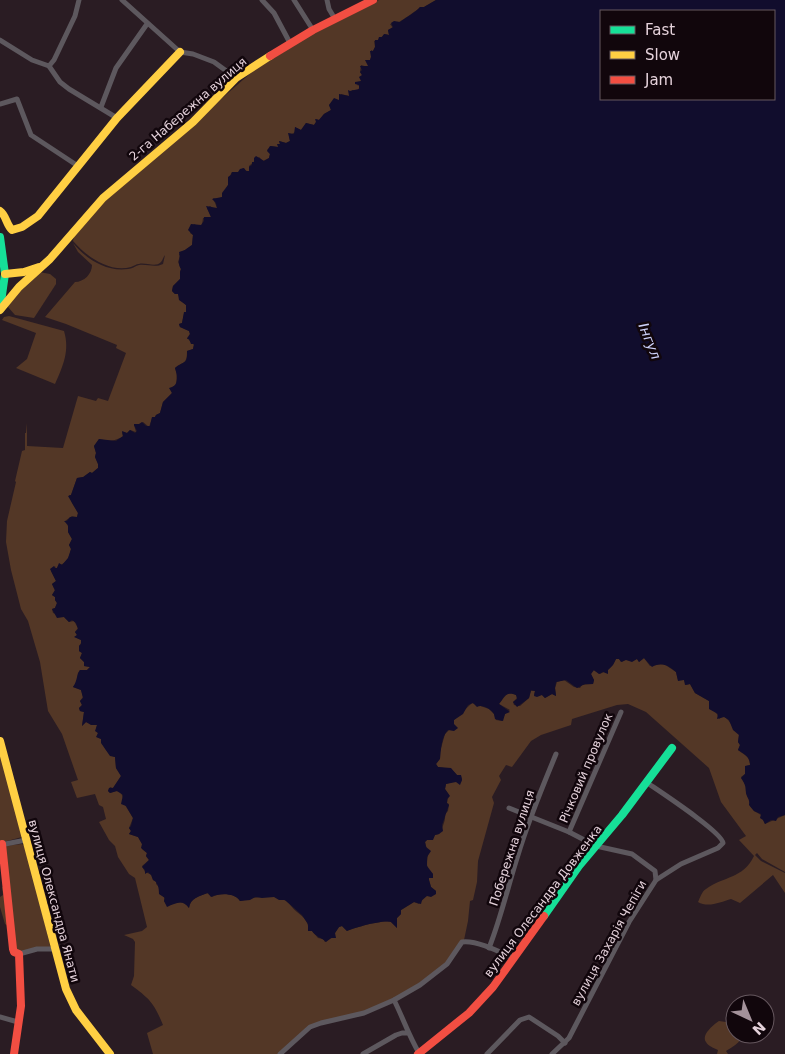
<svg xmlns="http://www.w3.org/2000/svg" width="785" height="1054" font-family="'DejaVu Sans',sans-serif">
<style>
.green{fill:#533726}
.water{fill:#110d2d;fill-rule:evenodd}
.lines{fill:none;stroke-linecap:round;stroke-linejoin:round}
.street{stroke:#5d585e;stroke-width:5}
.fast{stroke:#16e098;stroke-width:8}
.slow{stroke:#ffcf43;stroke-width:8}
.jam{stroke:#f24e42;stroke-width:8}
.labels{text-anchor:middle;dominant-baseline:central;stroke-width:5;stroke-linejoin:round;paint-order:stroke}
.street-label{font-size:12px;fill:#e5d2db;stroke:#11060c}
.water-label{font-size:14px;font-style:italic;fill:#cdd1fa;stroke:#11060c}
</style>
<rect width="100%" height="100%" fill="#2a1c23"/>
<!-- green -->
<g class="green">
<path d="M379,0h57l-12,7h-4c-2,3 -19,14 -21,15 -3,1 -6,1 -9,2l3,4 -5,2 1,5 -4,-1 -7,6 -4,1 1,6 -2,4 -2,-1v7l-3,10 -7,-2 -1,7 2,3 -1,6 -4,4 3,1 -2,4h-6l-3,6 -8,-2 -2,6 -10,5 2,5 -7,4 -5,6 -3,-1v3l-2,3 -8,-2 -5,7 -6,-3v5l-6,4 1,5 -4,2 -7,-2 1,3h-2v3l-7,-1 -4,4 3,4 -1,4 -6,3 -4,-4 -10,9v5l-1,1 -5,-4 -4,4h-7l-4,7v6l-6,12 -4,2 -5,-1 4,10 -3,1 -4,-3 -3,2 4,9 -8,1 -1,7 -4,1 -4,-2 -4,9 3,2 -1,10 -13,9 1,2 -2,6 3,7 -1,3v7l-7,7 -1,5 3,3h3l3,6 5,5v7l-2,2 -2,9 -3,1 1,3 9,4 1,3 -3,4 7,7 -1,4 -6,2c0,14 -4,10 -12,17l2,6 -1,11 -6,3 2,5 -9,9 -3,11 -4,2 -1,2 -3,1 -3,9 -6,-5 -4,3 -2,-1 -3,1 2,7 -6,-2 -3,3 -5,-1 1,5c-11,4 -11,5 -24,2l-5,7 2,7 -1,4 3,7v4l-6,5 -2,-1 -6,5 -7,1 -6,17h-2l3,8 6,10 -1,4 -5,-1 -7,5 4,7 -1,4 4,7 -3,6 2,4c-1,6 -4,15 -12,16l-3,4 -1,-3 -4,5 5,10 -4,3 3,7 -3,4 3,2v3l2,3 -2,5 -3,1 1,4 11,4 5,5 5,-1 4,7 -3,4 2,3 -2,2 6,3v3l-2,3v5l3,2 -2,5 4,4v4l6,1 -3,3h-7l-2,3 -1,9 -4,5 8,3 2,7 -3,4 2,4 -3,3 1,3 4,1 -2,14 4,-4 11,3 -1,6 2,2 -1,4 4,2c1,6 8,17 14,18l1,11 5,8 -8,12 -3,-1 -2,4 2,2 6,-2 5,1 4,13 8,13 -4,10 2,3 -2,3 9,3 4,7v5l5,4 -1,3 3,4 -7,6 3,6 7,3 1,5 3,1v3l3,3v6l5,4v4l3,4c9,-3 16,-5 22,3 3,-12 10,-11 18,-15l5,4c8,-4 22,-5 28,4 15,-3 32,-9 46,0 4,3 7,8 11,11 8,6 11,10 12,19h3l6,7 5,1 2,3 10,-6v-3l4,-6 3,-1 5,5c6,-3 37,-12 44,-9 2,2 4,4 6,6v-10l4,-4v-4l13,-8 5,2 8,-9 8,-1 1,-3 -5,-4 -2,-7v-2h4v-4c-8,-7 -6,-10 -5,-19 0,-4 -2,-9 -3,-13l2,-2h5l3,-5 4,-1c3,-5 7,-14 6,-20l3,-3 1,-7 -2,-1 2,-8 -4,-6 1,-5 6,-2h9l1,-3 -1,-3 -4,-1 -6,-6 -13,-2 -2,-3 4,-6v-6l5,-18 9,-9v-5l18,-17 17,6 5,5 2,6 6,1 3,-7 5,-4 -11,-6c5,-6 10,-17 19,-7l-5,5 1,3 6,1 9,-8 2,-7h4l-1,4h8l3,3 7,-4 4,2 -1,-8 2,-6 7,-2 10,7 6,1 2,-3 11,-1 1,-4 -3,-6 2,-4 7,4c8,-4 12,-6 16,-15l2,-1 4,4 3,-2 12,-1 2,3 5,-4 6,8 14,-2 12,8 2,8h6l2,5 4,-1 5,9 14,8c3,10 8,10 10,18l3,-2h3c6,5 8,12 14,17l-1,8 2,3 -2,5c6,5 12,6 12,15l-4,1 -1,8 -4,3 6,10 -1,6 4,7v6l4,5 7,4 4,9 20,-9v57l-23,-13 -5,-6 -2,2 6,6 24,12v20l-12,-18 -33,28 -9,-4c-10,3 -23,9 -33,3 2,-4 4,-11 8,-13 18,-13 37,-10 48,-33l-15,-16 7,-4 -25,-34 -12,-34 -63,-56 -18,-8 -11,1 -45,14 -1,6 -30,10 -10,6 -19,26 -6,-2 -7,11 2,4 -9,17 2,6 -16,58 -1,21 -4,18 -3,1 -2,20 -4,19 -18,24 -35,25 -39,20 -55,14 -39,31h-125l-6,-21 16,-8c-9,-22 -13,-26 -32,-40l3,-9 1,-34 -2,-3 -9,-4 18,-4 5,-4 -12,-49 -6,-4 -11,-17 -3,-11 -6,-6 -10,-18 7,-3 -3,-12 -4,-2 -4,-11 -18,4 -6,-16 7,-2 -16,-46 -14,-23 -8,-49 -12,-41 -7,-12 -10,-39 -5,-28 1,-21 9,-39 -1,-1 7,-30 3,-1v-17h1l1,-10v23l36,2 15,-52 18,5 2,-3 10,3 18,-48 -10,-5 1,-3 -51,-21 -21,-7 30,-35c9,0 17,-8 17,-17l-14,-13 -5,-9c13,16 33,29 55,26 4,0 7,-3 11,-4 9,-1 16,3 24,-1l2,-9c-2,2 -2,5 -4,7 -5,6 -16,0 -22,2 -3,0 -5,2 -8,3 -22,6 -45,-11 -58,-26l1,-5 31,-35 148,-130 61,-38z"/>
<path d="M39,272l11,2 6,5v5l-22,34 -19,-3 -7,-8 2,-6z"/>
<path d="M9,316l55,15c6,20 -1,35 -9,53l-39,-16 11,-9 9,-26 -34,-13 2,-3z"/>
<path d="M0,748l22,89 -22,6z"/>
<path d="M22,844l4,3 24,98v2l-32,6 -10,-27 -3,-2 -5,-17v-10l3,-2 -1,-8 4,-1 -1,-40z"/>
<path d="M719,1021l7,1 9,8v4l7,1c-1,8 -10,12 -16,16l2,3h-11l1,-4c-4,-2 -10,-4 -12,-8 -5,-7 7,-17 13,-21z"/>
</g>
<!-- water -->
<path class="water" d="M436,0h349v815l-7,2 -2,4 -5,-1 -6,4 -2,-4 -3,-2 1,-4 -7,-3 -5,-6c1,-6 -2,-7 -3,-12 -1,-8 0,-7 -5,-15l4,-4v-8l5,-1c0,-9 -6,-11 -12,-15l2,-5 -2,-3 1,-7 -6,-5 -4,-10 -5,-3 -7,2 1,-5 -9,-5v-8l-14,-8 -5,-9 -5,1 -1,-5 -6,1 -2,-9c-7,-6 -15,-11 -24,-5l-8,-9 -5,4 -2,-3 -5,3 -6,-2 -5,2 -2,-3h-3l-3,6 -5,5v4l-5,-2 -4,2 -5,-4 -3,4 3,6 -1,4h-8l-8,4 -11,-8 -10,2 -1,6 1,8 -4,-2 -7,4 -3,-3 -5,2 -3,-1 1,-5 -4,-1 -2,8 -12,9 -4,-5 4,-3 -1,-4c-11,-4 -12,3 -17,9l11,8 -5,2 -2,7 -8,-2 -1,-5c-3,-5 -12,-10 -17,-7l-4,-4 -5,2 -5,9 -9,6v4l4,4 -4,3 -6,-1c-7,7 -7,20 -8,29l-4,5 2,3 13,1 6,7h4l1,5 -2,5 -4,-3 -10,2 -1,5 5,7 -3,3v4l2,2 -7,20 1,6 -4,3 -4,1 -2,5h-6l-2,2 1,5 5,4 -4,6v9l6,8v4h-4v2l2,7 5,4v3l-5,3 -4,-1 -5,4 -1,4 -7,-2 -13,8v4l-4,4v10c-2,-2 -4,-4 -6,-6 -7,-3 -39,6 -44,9l-5,-5 -3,1 -4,6 1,5h-5l-5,4c-5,-5 -10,-5 -14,-11h-4v-7l-6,-9 -17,-15h-6l-5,-3 -12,1 -7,-1 -5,3 -10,1c-5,-8 -21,-8 -29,-4l-3,-4c-8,3 -18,5 -19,15 -6,-9 -13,-5 -22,-1l-3,-6 1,-3 -6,-4c0,-6 -1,-12 -6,-14l-2,-5 -3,-3 -3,2v-4l-3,-3 7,-7 -3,-4 1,-3 -6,-5 1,-4 -4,-7 -9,-3 2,-3 -2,-3 2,-2 2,-8 -7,-12 -5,-2 2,-9 -6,-4 -7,2 -2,-2 1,-3h4l8,-12 -5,-8 -1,-11 -5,-1 -9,-13v-4l-5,-2 2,-4 -3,-2 2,-6h-6l-5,-3 -4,4 2,-14 -4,-1 -1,-3 3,-3 -2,-4 3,-3 -2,-8 -8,-3c5,-7 3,-12 7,-17h7l3,-3 -6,-1v-4l-4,-4 2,-5 -3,-2v-5l2,-2v-4l-7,-3 3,-2 -2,-3 3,-3 -2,-6 -4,-3 -3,2 -5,-5 -7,1 -5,-9 3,-1 2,-5 -2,-3v-3l-3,-2 3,-5 -3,-6 4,-3 -6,-12 4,-3 1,2h2l2,-5 3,2 6,-7 3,-9 -2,-4 3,-6 -4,-7v-7l-4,-4h3l3,-4h7l1,-4 -10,-17 3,-1 6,-17 6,-1 7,-5 2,1 6,-5v-4l-3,-7 1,-4 -2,-7 5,-7 17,2 7,-5 -1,-5 5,2 3,-3 5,3 2,-2 -3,-6v-1h5l3,-2 4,4h4l2,-9h3l1,-2 4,-2 3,-11 9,-9 -3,-5c11,-2 8,-13 6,-20 8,-7 13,-3 12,-17l6,-2 1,-5h-3l-2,-5h-2l3,-5 -1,-3 -9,-4 -1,-3 3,-1 2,-11h2v-7l-7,-5 -1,-6h-3l-3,-3 1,-5 7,-7v-7l1,-3c-4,-6 0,-10 -2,-17l6,-2 7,-5 1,-10 -5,-5 3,-6 10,1 3,-4v-4h7l-5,-11 11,2 -1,-5 -4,-4 10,-2v-4l6,-8v-8l3,-2 1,-3h6l2,-3 4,-1 2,3h3v-4l3,-2v-3h2v-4l2,-2 8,5 5,-3 1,-4 -3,-3 3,-5 8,1 -1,-3h3l-1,-3 7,2 4,-2 -2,-8 6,1 1,-7 6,3 5,-7 8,2 2,-3 -1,-3 4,1 5,-6 7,-4 -2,-5 5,-7 5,2v-6l10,2 -1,-6 2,1 9,-2v-4l-4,-1v-2l6,-1 -2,-4 3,-2 -2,-3 2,-2 -2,-4h8l-3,-6h5l1,-3 -1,-6h3l2,-4v-7h3l1,-3h3l2,-3 5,1 -1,-5 5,-3 -2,-4 3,-2 6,1c6,-5 15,-9 20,-15h4zM601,11h173v88h-173z"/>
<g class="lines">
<!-- street -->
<g class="street">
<path d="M122,0l58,52 13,2 21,8 22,16"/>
<path d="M262,0l12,13 16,30"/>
<path d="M294,0l19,30"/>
<path d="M327,0l2,9 6,10"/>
<path d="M0,40l32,20 17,6 11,16 9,7 48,29"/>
<path d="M49,66l5,-6 21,-44 4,-16"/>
<path d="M0,104l17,-5 14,36 47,31"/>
<path d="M101,107l15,-39 31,-44"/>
<path d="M509,808l60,24 27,14 36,8 23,17 1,9"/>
<path d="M569,832l52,-120"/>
<path d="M0,845l26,-5"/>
<path d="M489,948c12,-30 19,-62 29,-93 10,-34 24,-67 38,-101"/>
<path d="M19,954l18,-5h17"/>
<path d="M394,1000c9,18 15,36 25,53"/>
<path d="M0,1017l18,5"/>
<path d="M280,1054l30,-27 11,-4 43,-10 30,-13 26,-15 27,-21 15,-22c15,-2 38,10 51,16"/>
<path d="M363,1054l33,-19 6,-2h5"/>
<path d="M487,1054l33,-34 9,-3 29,19 7,7"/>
<path d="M552,1054l17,-16 60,-116 27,-42 25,-16 37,-16 5,-5c-1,-11 -64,-52 -77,-61"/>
</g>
<!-- fast -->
<g class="fast">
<path d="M0,237l5,37 -5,35"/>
<path d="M544,916l35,-50 43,-51 50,-67"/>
</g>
<!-- slow -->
<g class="slow">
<path d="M0,211c6,4 6,13 12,19l10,-3 16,-11 79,-98 63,-66"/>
<path d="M5,274l19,-2 15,-5"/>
<path d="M0,310l19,-23 31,-28 53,-61 90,-76 43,-44 34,-22"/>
<path d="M0,741l66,248 10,21 34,44"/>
</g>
<!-- jam -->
<g class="jam">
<path d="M270,56l43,-26 60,-30"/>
<path d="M2,844l11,105 1,3 5,2 2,52 -7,48"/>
<path d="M418,1054l51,-41 24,-26 51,-71"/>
</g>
</g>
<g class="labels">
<!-- street labels -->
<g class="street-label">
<text transform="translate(188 109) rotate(-41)">2-га Набережна вулиця</text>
<text transform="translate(586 768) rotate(-67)">Річковий провулок</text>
<text transform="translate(512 848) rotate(-72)">Побережна вулиця</text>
<text transform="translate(54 901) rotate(75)">вулиця Олександра Янати</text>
<text transform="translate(543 901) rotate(-53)">вулиця Олесандра Довженка</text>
<text transform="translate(609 943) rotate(-61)">вулиця Захарія Чепіги</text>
</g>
<!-- water labels -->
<g class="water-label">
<text transform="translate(650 341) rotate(68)">Інгул</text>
</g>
</g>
<!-- legend -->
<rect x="600" y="10" width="175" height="90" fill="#11060c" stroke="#66585f"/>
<rect x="610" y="26" width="25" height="8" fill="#16e098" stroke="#66585f"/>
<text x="645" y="35" font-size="15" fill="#e5d2db">Fast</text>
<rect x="610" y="51" width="25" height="8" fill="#ffcf43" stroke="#66585f"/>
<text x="645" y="60" font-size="15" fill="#e5d2db">Slow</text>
<rect x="610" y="76" width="25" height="8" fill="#f24e42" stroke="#66585f"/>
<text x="645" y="85" font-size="15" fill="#e5d2db">Jam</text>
<!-- north arrow -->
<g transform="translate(750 1019) rotate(136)"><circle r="24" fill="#11060c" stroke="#66585f"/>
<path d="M0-4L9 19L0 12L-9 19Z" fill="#a4929b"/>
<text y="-8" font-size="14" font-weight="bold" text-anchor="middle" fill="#e5d2db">N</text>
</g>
</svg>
